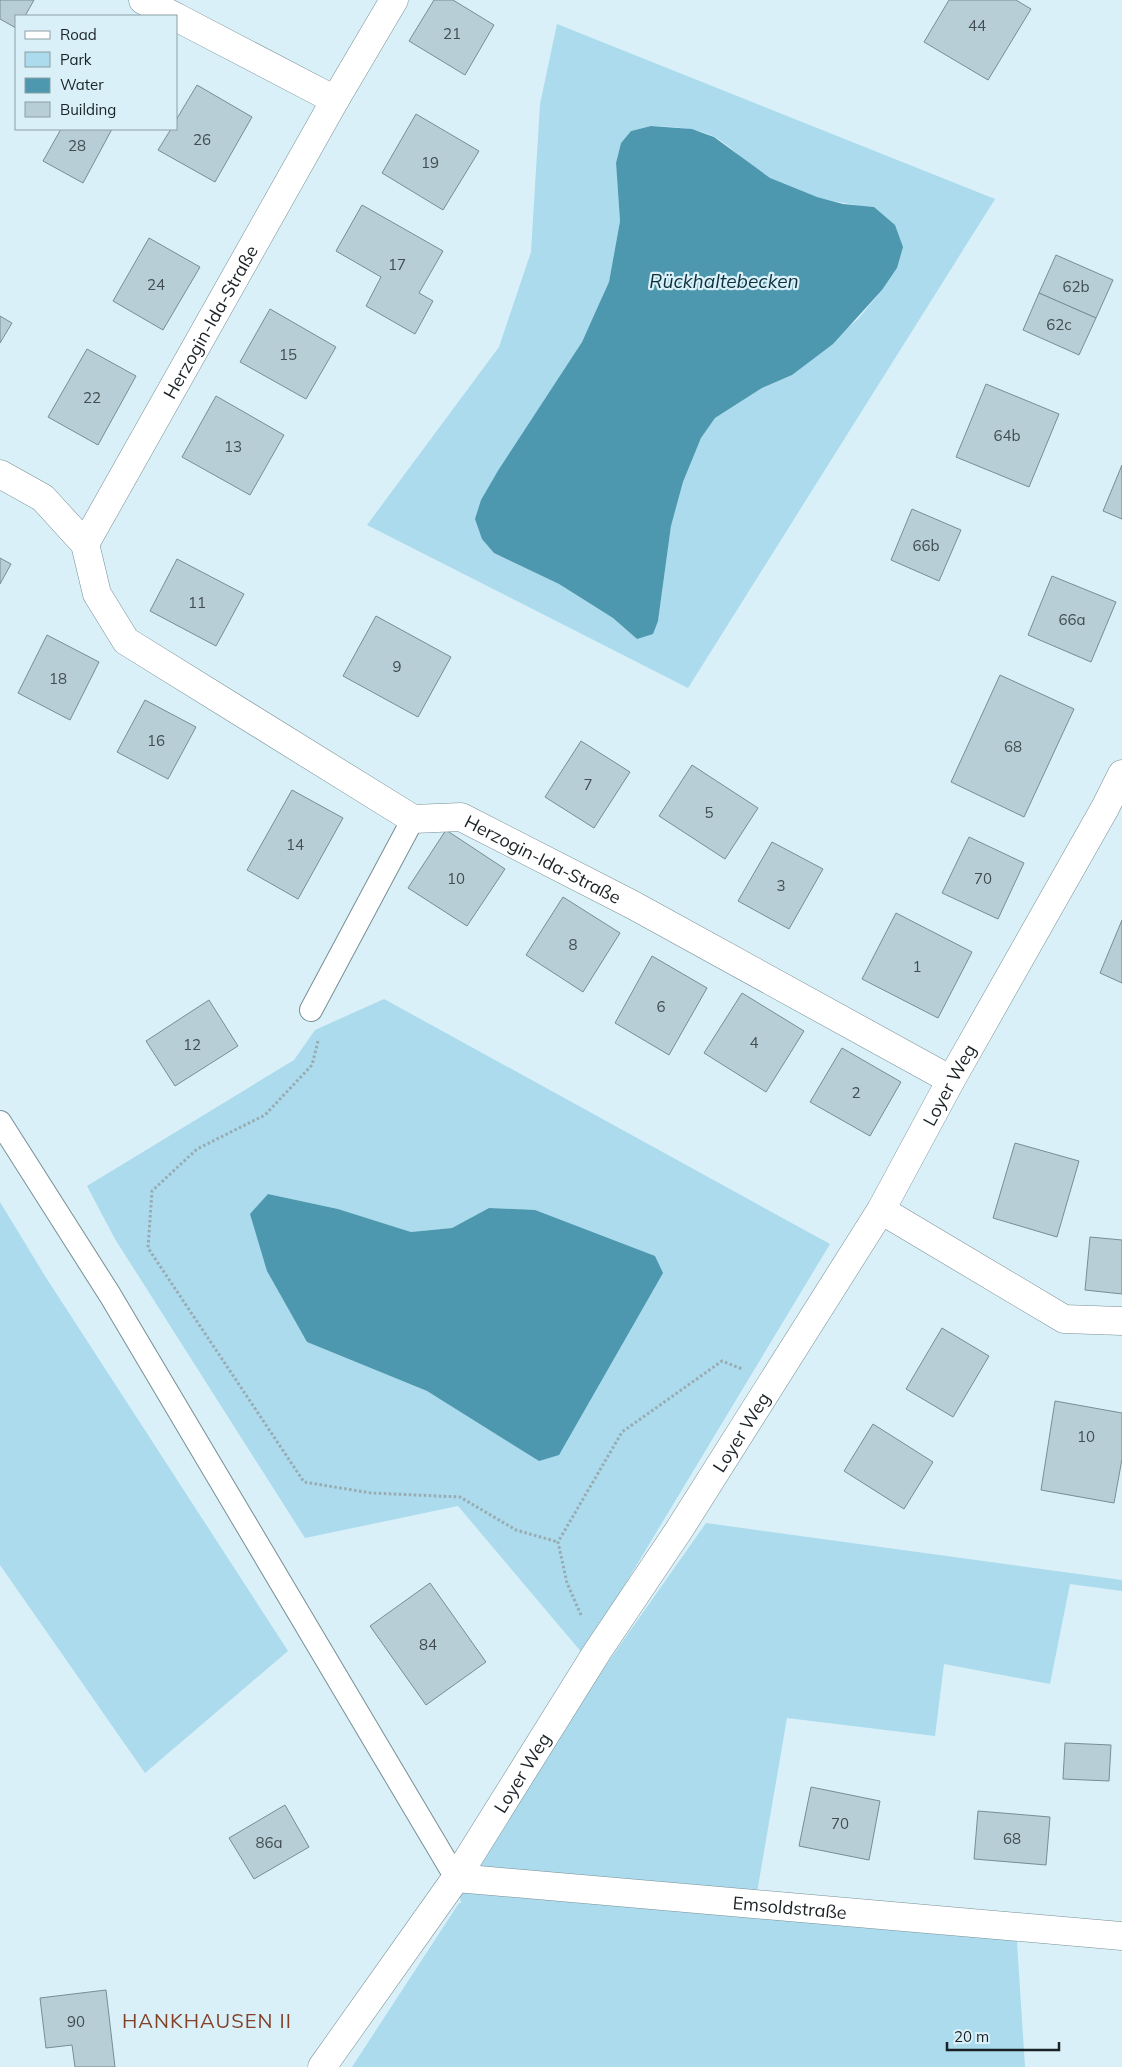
<svg xmlns="http://www.w3.org/2000/svg" width="1122" height="2067" font-family="Mulish,sans-serif">
<style>
.green{fill:#abdbec;fill-rule:evenodd}
.water{fill:#4d98af}
.building{fill:#b7ced6;stroke:#788d95}
.lines{fill:none;stroke-linecap:round;stroke-linejoin:round}
.service-casing{stroke:#798f96;stroke-width:24}
.minor-casing{stroke:#798f96;stroke-width:29}
.path{stroke:#99abb1;stroke-width:3;stroke-dasharray:2.5 2.5;stroke-linecap:butt}
.service{stroke:#fff;stroke-width:22}
.minor{stroke:#fff;stroke-width:28}
.labels{text-anchor:middle;dominant-baseline:central;stroke-width:4.5;stroke-linejoin:round;paint-order:stroke}
.number-label{font-size:15px;fill:#414d51}
.street-label{font-size:18px;fill:#1a2225;stroke:#d9f0f8}
.water-label{font-size:19px;font-style:italic;fill:#0d313c;stroke:#d9f0f8}
.quarter-label{font-size:20px;letter-spacing:1px;fill:#834027;stroke:#d9f0f8}
</style>
<rect width="100%" height="100%" fill="#d9f0f8"/>
<!-- green -->
<g class="green">
<path d="M557,24l438,175 -307,489 -321,-163 132,-178 32,-95 9,-148zM651,126c21,1 45,1 64,11 20,12 36,31 56,42 32,17 68,25 103,28l23,61 -15,22 -24,29 -66,56 -30,13 -47,30 -14,20 -18,44 -12,44 -13,95 -21,18 -24,-21 -54,-34 -65,-31 5,-84 83,-127 27,-60 11,-61 -4,-58 5,-20 10,-12z"/>
<path d="M384,999l446,245 -247,410 -125,-148 -153,32 -190,-299 -28,-53 207,-126 21,-30zM268,1194l70,15 73,23 41,-4 37,-20 50,253 -112,-70 -120,-49z"/>
<path d="M0,1202l45,74 243,375 -143,122 -145,-208z"/>
<path d="M706,1523l416,57v11l-52,-7 -20,100 -106,-20 -9,72 -148,-18 -32,186 261,23 9,140h-673l107,-164h2l-5,-25z"/>
</g>
<!-- water -->
<g class="water">
<path d="M651,126l41,3 22,8 56,41 47,19 26,7 31,3 21,18 8,22 -6,21 -15,22 -49,54 -41,31 -30,13 -47,30 -14,20 -18,44 -12,44 -13,95 -5,13 -16,5 -24,-21 -54,-34 -65,-31 -12,-14 -7,-20 6,-19 18,-31 83,-127 17,-38 10,-22 11,-61 -4,-58 5,-20 10,-12z"/>
<path d="M268,1194l70,15 73,23 41,-4 37,-20 46,2 120,46 8,17 -104,182 -20,6 -112,-70 -120,-49 -40,-71 -17,-57z"/>
</g>
<!-- building -->
<g class="building">
<path d="M0,0h34l-9,16h-9v12l-16,-9z"/>
<path d="M434,0h19l41,25 -29,50 -56,-34z"/>
<path d="M949,0h67l15,9 -43,71 -64,-38z"/>
<path d="M197,85l55,32 -37,65 -57,-32 13,-21h5v-9z"/>
<path d="M416,114l63,37 -36,59 -61,-37z"/>
<path d="M61,129h51l-29,54 -40,-22z"/>
<path d="M362,205l81,46 -24,42 14,8 -18,33 -49,-28 15,-29 -45,-26z"/>
<path d="M149,238l51,29 -37,63 -50,-29z"/>
<path d="M1056,255l57,25 -17,38 -57,-25z"/>
<path d="M1039,293l57,25 -17,37 -56,-25z"/>
<path d="M270,309l66,38 -30,52 -66,-37z"/>
<path d="M0,316l12,7 -12,20z"/>
<path d="M87,349l49,27 -38,69 -50,-28z"/>
<path d="M986,384l73,30 -30,73 -73,-30z"/>
<path d="M216,396l68,39 -34,60 -68,-38z"/>
<path d="M1122,465v54l-19,-8z"/>
<path d="M912,509l49,21 -22,51 -48,-21z"/>
<path d="M0,558l11,6 -11,20z"/>
<path d="M177,559l67,35 -28,52 -66,-35z"/>
<path d="M1052,576l64,26 -25,60 -63,-27z"/>
<path d="M376,616l75,41 -33,60 -75,-41z"/>
<path d="M47,635l52,27 -29,58 -52,-27z"/>
<path d="M1000,675l74,34 -50,108 -73,-35z"/>
<path d="M145,700l51,27 -28,52 -51,-27z"/>
<path d="M581,741l49,31 -36,56 -49,-31z"/>
<path d="M692,765l66,43 -33,51 -66,-43z"/>
<path d="M292,790l51,28 -45,81 -51,-29z"/>
<path d="M446,830l59,39 -38,57 -59,-38z"/>
<path d="M969,837l55,26 -26,56 -56,-26z"/>
<path d="M772,842l51,27 -34,60 -51,-28z"/>
<path d="M563,897l57,36 -37,59 -57,-37z"/>
<path d="M896,913l76,39 -34,66 -76,-39z"/>
<path d="M1122,920v63l-22,-10z"/>
<path d="M652,956l55,32 -38,67 -54,-32z"/>
<path d="M742,993l62,38 -38,61 -62,-39z"/>
<path d="M209,1000l29,46 -63,40 -29,-45z"/>
<path d="M842,1048l59,34 -31,54 -60,-34z"/>
<path d="M1015,1143l64,18 -22,76 -64,-19z"/>
<path d="M1090,1237l32,3v54l-37,-4z"/>
<path d="M942,1328l47,28 -36,61 -47,-28z"/>
<path d="M1055,1401l67,12v46l-8,44 -73,-13z"/>
<path d="M873,1424l60,38 -29,47 -60,-38z"/>
<path d="M430,1583l56,79 -60,43 -56,-79z"/>
<path d="M1065,1743l46,2 -2,36 -46,-2z"/>
<path d="M811,1787l69,14 -11,59 -70,-14z"/>
<path d="M285,1805l24,42 -55,32 -25,-41z"/>
<path d="M978,1811l72,6 -4,48 -72,-6z"/>
<path d="M106,1990l9,77h-40l-3,-22 -26,3 -6,-50z"/>
</g>
<g class="lines">
<defs>
<g id="service">
<path d="M311,1010l102,-191"/>
<path d="M0,1122l110,173 346,583"/>
</g>
<g id="minor">
<path d="M143,0l31,16"/>
<path d="M176,17l159,83"/>
<path id="s1" d="M0,474l43,24 42,46 12,50 29,47 287,178 48,-2 172,88 318,175"/>
<path id="s2" d="M85,544l250,-444 59,-100"/>
<path d="M881,1210l183,109 58,2"/>
<path id="s3" d="M456,1878l666,58"/>
<path id="s4" d="M322,2067l134,-189 141,-226 82,-122 202,-320 70,-130 154,-272 17,-34"/>
</g>
</defs>
<!-- service casing -->
<use href="#service" class="service-casing"/>
<!-- minor casing -->
<use href="#minor" class="minor-casing"/>
<!-- path -->
<g class="path">
<path d="M318,1041l-6,24 -47,50 -68,34 -45,42 -4,57 156,234 67,11 89,4 56,33 42,12"/>
<path d="M581,1615l-14,-32 -9,-41 64,-110 100,-71 20,8"/>
</g>
<!-- service -->
<use href="#service" class="service"/>
<!-- minor -->
<use href="#minor" class="minor"/>
</g>
<g class="labels">
<!-- number labels -->
<g class="number-label">
<text x="977" y="25">44</text>
<text x="452" y="33">21</text>
<text x="202" y="139">26</text>
<text x="77" y="145">28</text>
<text x="430" y="162">19</text>
<text x="397" y="264">17</text>
<text x="156" y="284">24</text>
<text x="1076" y="286">62b</text>
<text x="1059" y="324">62c</text>
<text x="288" y="354">15</text>
<text x="92" y="397">22</text>
<text x="1007" y="435">64b</text>
<text x="233" y="446">13</text>
<text x="926" y="545">66b</text>
<text x="197" y="602">11</text>
<text x="1072" y="619">66a</text>
<text x="397" y="666">9</text>
<text x="58" y="678">18</text>
<text x="156" y="740">16</text>
<text x="1013" y="746">68</text>
<text x="588" y="784">7</text>
<text x="709" y="812">5</text>
<text x="295" y="844">14</text>
<text x="456" y="878">10</text>
<text x="983" y="878">70</text>
<text x="781" y="885">3</text>
<text x="573" y="944">8</text>
<text x="917" y="966">1</text>
<text x="661" y="1006">6</text>
<text x="754" y="1042">4</text>
<text x="192" y="1044">12</text>
<text x="856" y="1092">2</text>
<text x="1086" y="1436">10</text>
<text x="428" y="1644">84</text>
<text x="840" y="1823">70</text>
<text x="1012" y="1838">68</text>
<text x="269" y="1842">86a</text>
<text x="76" y="2021">90</text>
</g>
<!-- street labels -->
<g class="street-label">
<text stroke="none"><textPath href="#s2" startOffset="255">Herzogin-Ida-Straße</textPath></text>
<text stroke="none"><textPath href="#s1" startOffset="696">Herzogin-Ida-Straße</textPath></text>
<text stroke="none"><textPath href="#s4" startOffset="1166">Loyer Weg</textPath></text>
<text stroke="none"><textPath href="#s4" startOffset="761">Loyer Weg</textPath></text>
<text stroke="none"><textPath href="#s4" startOffset="356">Loyer Weg</textPath></text>
<text stroke="none"><textPath href="#s3" startOffset="335">Emsoldstraße</textPath></text>
</g>
<!-- water labels -->
<g class="water-label">
<text x="724" y="281">Rückhaltebecken</text>
</g>
<!-- quarter labels -->
<g class="quarter-label">
<text x="207" y="2020">HANKHAUSEN II</text>
</g>
</g>
<!-- legend -->
<rect x="15" y="15" width="162" height="115" fill="#d9f0f8" stroke="#8d9ea4"/>
<rect x="25" y="31" width="25" height="8" fill="#ffffff" stroke="#8d9ea4"/>
<text x="60" y="40" font-size="15" fill="#1a2225">Road</text>
<rect x="25" y="52" width="25" height="15" fill="#abdbec" stroke="#8d9ea4"/>
<text x="60" y="65" font-size="15" fill="#1a2225">Park</text>
<rect x="25" y="78" width="25" height="15" fill="#4d98af" stroke="#8d9ea4"/>
<text x="60" y="90" font-size="15" fill="#1a2225">Water</text>
<rect x="25" y="102" width="25" height="15" fill="#b7ced6" stroke="#8d9ea4"/>
<text x="60" y="115" font-size="15" fill="#1a2225">Building</text>
<!-- scale -->
<path d="M947 2042v8h112v-8" fill="none" stroke="#1a2225" stroke-width="2.5"/>
<text x="954" y="2042" font-size="15" fill="#1a2225" stroke="#d9f0f8" stroke-width="4" paint-order="stroke">20 m</text>
</svg>
